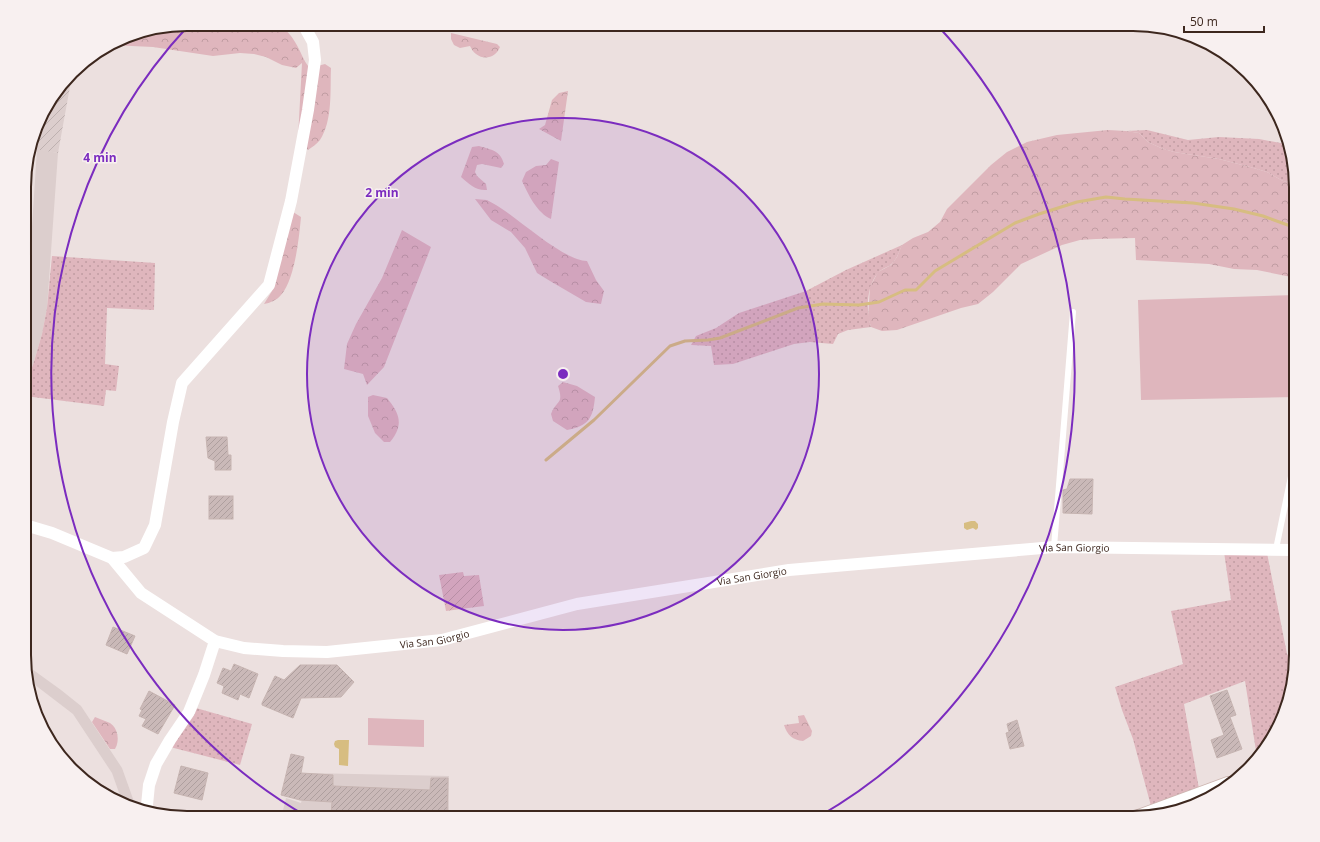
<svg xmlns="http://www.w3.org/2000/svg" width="1320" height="842" font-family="'Open Sans',sans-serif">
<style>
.built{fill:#dccecd}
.industrial{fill:url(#industrial-furrows)}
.grass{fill:url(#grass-dots)}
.forest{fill:url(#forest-crowns)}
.garden{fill:url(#garden-furrows)}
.pitch{fill:#dfb6bd}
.water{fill:#d7bd81}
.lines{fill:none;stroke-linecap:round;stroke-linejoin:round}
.stream{stroke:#d7bd81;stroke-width:3}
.building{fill:url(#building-hatch);stroke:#c6b4b1}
.secondary-casing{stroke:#cdb6b1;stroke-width:14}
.lane{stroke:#fff;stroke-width:6}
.street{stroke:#fff;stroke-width:12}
.secondary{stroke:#fff;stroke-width:12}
.ring{fill:none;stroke:#7b2cbf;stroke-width:2}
.labels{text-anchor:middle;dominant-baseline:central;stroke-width:3;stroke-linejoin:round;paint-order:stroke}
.street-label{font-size:10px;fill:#3d271e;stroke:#f8f0f0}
.rim{fill:none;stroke:#3d271e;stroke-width:2}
.centre{fill:#7b2cbf;stroke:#f8f0f0;stroke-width:2}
.ring-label{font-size:12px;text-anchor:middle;font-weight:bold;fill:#7b2cbf;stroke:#f8f0f0;stroke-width:3;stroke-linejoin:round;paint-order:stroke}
</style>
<defs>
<pattern id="industrial-furrows" width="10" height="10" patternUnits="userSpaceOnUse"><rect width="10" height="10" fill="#dccecd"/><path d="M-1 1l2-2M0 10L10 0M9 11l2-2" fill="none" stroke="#beb1b0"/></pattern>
<pattern id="grass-dots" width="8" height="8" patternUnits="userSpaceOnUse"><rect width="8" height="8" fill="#dfb6bd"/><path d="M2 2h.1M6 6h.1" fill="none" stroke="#c09ca2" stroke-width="1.8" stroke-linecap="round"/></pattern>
<pattern id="forest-crowns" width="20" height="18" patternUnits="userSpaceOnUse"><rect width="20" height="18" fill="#dfb6bd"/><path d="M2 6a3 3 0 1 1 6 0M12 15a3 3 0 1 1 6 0" fill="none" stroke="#c09ca2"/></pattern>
<pattern id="garden-furrows" width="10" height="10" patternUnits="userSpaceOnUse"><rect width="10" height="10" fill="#dfb6bd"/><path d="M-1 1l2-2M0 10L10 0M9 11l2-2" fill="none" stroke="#c09ca2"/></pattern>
<pattern id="building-hatch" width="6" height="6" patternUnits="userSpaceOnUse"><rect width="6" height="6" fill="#cab9b8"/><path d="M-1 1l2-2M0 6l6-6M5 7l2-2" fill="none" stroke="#ae9f9e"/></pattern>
</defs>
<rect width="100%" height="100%" fill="#ece0df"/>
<!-- built -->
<g class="built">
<path d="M37,149l21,4 -11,155 -5,26 -9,31 -8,17v-74l4,-35z"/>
<path d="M25,664l36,26 20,16 41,62 15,42 -14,-6 -11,-31 -39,-59 -47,-36z"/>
<path d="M308,773l141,3v42h-168l5,-20 15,5z"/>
</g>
<!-- industrial -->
<path class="industrial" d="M76,69l-5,12 -13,72 -25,-4v-8l8,-26z"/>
<!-- grass -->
<g class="grass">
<path d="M1147,130l41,10 31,-3 40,2 27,5 10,33v6l-13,-2 -16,-9 -17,-5 -31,-8 -45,-7 -13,-4 -13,-6 -9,-9 -13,-2z"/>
<path d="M902,245c-3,8 -6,16 -13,21 -4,2 -9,4 -11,7 -12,14 -12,38 -7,54l-23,3 -10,4 -5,10 -23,-2 -16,2 -61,20 -19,1 -3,-19 -20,-1 5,-9 20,-8 23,-15 67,-22 40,-21z"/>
<path d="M52,256l103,7 -1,47 -47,-2 -2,56 14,2 -3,25 -10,-1 -2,16 -79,-10v-14l8,-17 9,-31 5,-26z"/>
<path d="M1224,552l43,1 20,101 1,1 8,-2v12l-9,42 -18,38 -12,12 -12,-76 -61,23 15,85 -48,17 -18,-67 -11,-29 -7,-23 68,-23 -12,-53 60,-11z"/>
<path d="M196,708l56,16 -12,41 -70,-18z"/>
</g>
<!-- forest -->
<g class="forest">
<path d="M187,24l93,1c6,5 11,10 15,17 6,9 8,19 15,26l15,-4 6,4c-1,22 2,52 -11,72 -3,4 -8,7 -12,10l-10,-12 4,-75 -6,5 -14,-3 -16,-8 -12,-3 -14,-1 -27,3 -60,-9 -43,-2 15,-9z"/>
<path d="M451,33l46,11 3,3c-4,10 -15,14 -24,7 -3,-2 -5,-6 -6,-8l-10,2 -6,-3 -3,-6z"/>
<path d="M568,91l-7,50 -22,-12 6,-4 7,-25 7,-7z"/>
<path d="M1108,130l18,1 13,2 9,9 13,6 13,4 45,7 31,8 17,5 16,9 13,2v95l-39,-8 -23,-1 -25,-5 -73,-4 -1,-22 -39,1 -16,1 -18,5 -41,19 -28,28 -15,12 -17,4 -64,22 -15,1 -11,-4 -3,-10 2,-30 8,-15 13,-7 6,-8 5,-12 11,-7 15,-6 12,-10 7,-13 44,-44 16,-13 20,-10 30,-7z"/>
<path d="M479,146c13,4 21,4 25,18l-3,4 -19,-4 -5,1 -2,7 2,4 9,8 1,6c-11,1 -18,-6 -26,-13l11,-30z"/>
<path d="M551,159l8,3 -8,57c-14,-6 -23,-25 -29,-38l4,-9 10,-6 10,-1z"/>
<path d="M475,199l12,1 9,5c22,13 66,55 91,56l9,19 8,11 -3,13 -15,-2 -36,-21 -13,-8 -12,-25 -14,-16 -20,-12z"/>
<path d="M293,212l8,5c-2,21 -6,62 -20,78 -4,5 -11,8 -17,9l8,-13z"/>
<path d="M402,230l29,17 -47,120 -17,18 -4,-11 -19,-5 3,-25 9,-20 26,-46z"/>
<path d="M563,382l14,4 18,11c-2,21 -6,29 -28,33l-14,-9 -2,-7c6,-15 13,-9 7,-28z"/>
<path d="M373,395l14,3c13,16 17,27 3,44h-6l-9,-9 -7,-17v-19z"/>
<path d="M804,715l8,16 -1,5 -8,5c-10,-1 -16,-6 -19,-16l15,-2 -1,-7z"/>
<path d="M95,717c5,2 10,4 15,6 8,5 10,18 5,26h-5l-18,-27z"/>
</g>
<!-- garden -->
<path class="garden" d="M463,572l1,4 15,-1 5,31 -38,5 -7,-36z"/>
<!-- pitch -->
<g class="pitch">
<path d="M1296,295v102l-155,3 -3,-100z"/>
<path d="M368,718l56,2v27l-56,-2z"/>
</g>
<!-- water -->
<g class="water">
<path d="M971,521h4l3,3v4l-2,2 -3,-2 -6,2 -3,-2v-5z"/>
<path d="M338,740h11l-1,26 -9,-1v-16l-4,-2 -1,-3 1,-3z"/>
</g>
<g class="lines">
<!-- stream -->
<path class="stream" d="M546,460l48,-40 76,-74 15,-5 23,-1 12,-2 78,-30 25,-4 36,1 20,-3 26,-12h11l19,-19 80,-48 24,-9 38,-12 29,-5 19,2 68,4 41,6 29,7 33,12"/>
</g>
<!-- building -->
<g class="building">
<path d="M206,437h21l1,18h3v15h-16v-9l-7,-3z"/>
<path d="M1070,479h23l-1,35 -29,-1v-23l4,-1z"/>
<rect x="209" y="496" width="24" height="23"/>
<path d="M113,627l22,9 -8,18 -21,-9z"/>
<path d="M234,664l24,10 -9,24 -9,-4 -2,6 -16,-7 2,-7 -7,-3 6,-15 8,3z"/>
<path d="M300,665h37l17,17 -13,15 -40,1 -8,20 -31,-13v-2l13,-27 9,4z"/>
<path d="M1227,690l9,25 -6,2 12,32 -25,9 -6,-18 13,-5 -14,-39z"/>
<path d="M149,691l26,14 -17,29 -16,-8 4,-7 -7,-3 3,-6 -2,-1z"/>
<path d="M1017,720l7,26 -14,3 -4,-16 3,-1 -2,-8z"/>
<path d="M291,754l13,3 -3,16 32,2v11l97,4 1,-12h17l-1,40h-56l-60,-3 1,-13 -32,-2 -19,-5z"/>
<path d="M181,766l27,7 -6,27 -28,-7z"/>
</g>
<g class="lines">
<defs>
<path id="secondary" d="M1133,818l95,-35"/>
</defs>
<!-- secondary casing -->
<use href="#secondary" class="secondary-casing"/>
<!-- lane -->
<g class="lane">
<path d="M1054,547l19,-235"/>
<path d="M1276,549l20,-97"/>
<path d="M290,813l14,5"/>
</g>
<!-- street -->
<g class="street">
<path d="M25,525l27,8 60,25 12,-1 20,-9 11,-23 18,-103 9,-39 87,-98 22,-84 17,-91 7,-50 -2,-18 -10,-18"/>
<path id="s1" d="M112,558l29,35 74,48 29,7 39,3 44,1 115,-12 135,-36 212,-34 265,-23 242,3"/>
<path d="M148,812l-1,-7 2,-20 7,-21 14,-24 19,-28 15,-37 11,-34"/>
</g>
<!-- secondary -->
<use href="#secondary" class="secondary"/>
</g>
<!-- distance rings -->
<circle cx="563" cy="374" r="256" fill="#7b2cbf" fill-opacity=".12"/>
<g class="ring">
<circle cx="563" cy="374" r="256"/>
<path d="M308 817A511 511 0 0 1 189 25M937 25A511 511 0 0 1 818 817"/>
</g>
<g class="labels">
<!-- street labels -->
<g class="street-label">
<text stroke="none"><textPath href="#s1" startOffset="1003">Via San Giorgio</textPath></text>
<text stroke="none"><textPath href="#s1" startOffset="679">Via San Giorgio</textPath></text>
<text stroke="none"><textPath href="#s1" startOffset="355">Via San Giorgio</textPath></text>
</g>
</g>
<!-- crop -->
<path d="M0 0H1320V842H0ZM187 31H1133A156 156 0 0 1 1289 187V655A156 156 0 0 1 1133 811H187A156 156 0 0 1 31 655V187A156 156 0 0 1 187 31Z" fill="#f8f0f0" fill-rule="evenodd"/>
<path class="rim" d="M187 31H1133A156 156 0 0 1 1289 187V655A156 156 0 0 1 1133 811H187A156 156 0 0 1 31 655V187A156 156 0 0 1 187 31Z"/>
<circle cx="563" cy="374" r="6" class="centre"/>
<g class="ring-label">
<text x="100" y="162">4 min</text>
<text x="382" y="197">2 min</text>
</g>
<!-- scale -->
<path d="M1184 26v6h80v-6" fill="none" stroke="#3d271e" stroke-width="2"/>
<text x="1190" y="26" font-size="12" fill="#3d271e" stroke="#f8f0f0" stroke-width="3" paint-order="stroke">50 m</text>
</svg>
